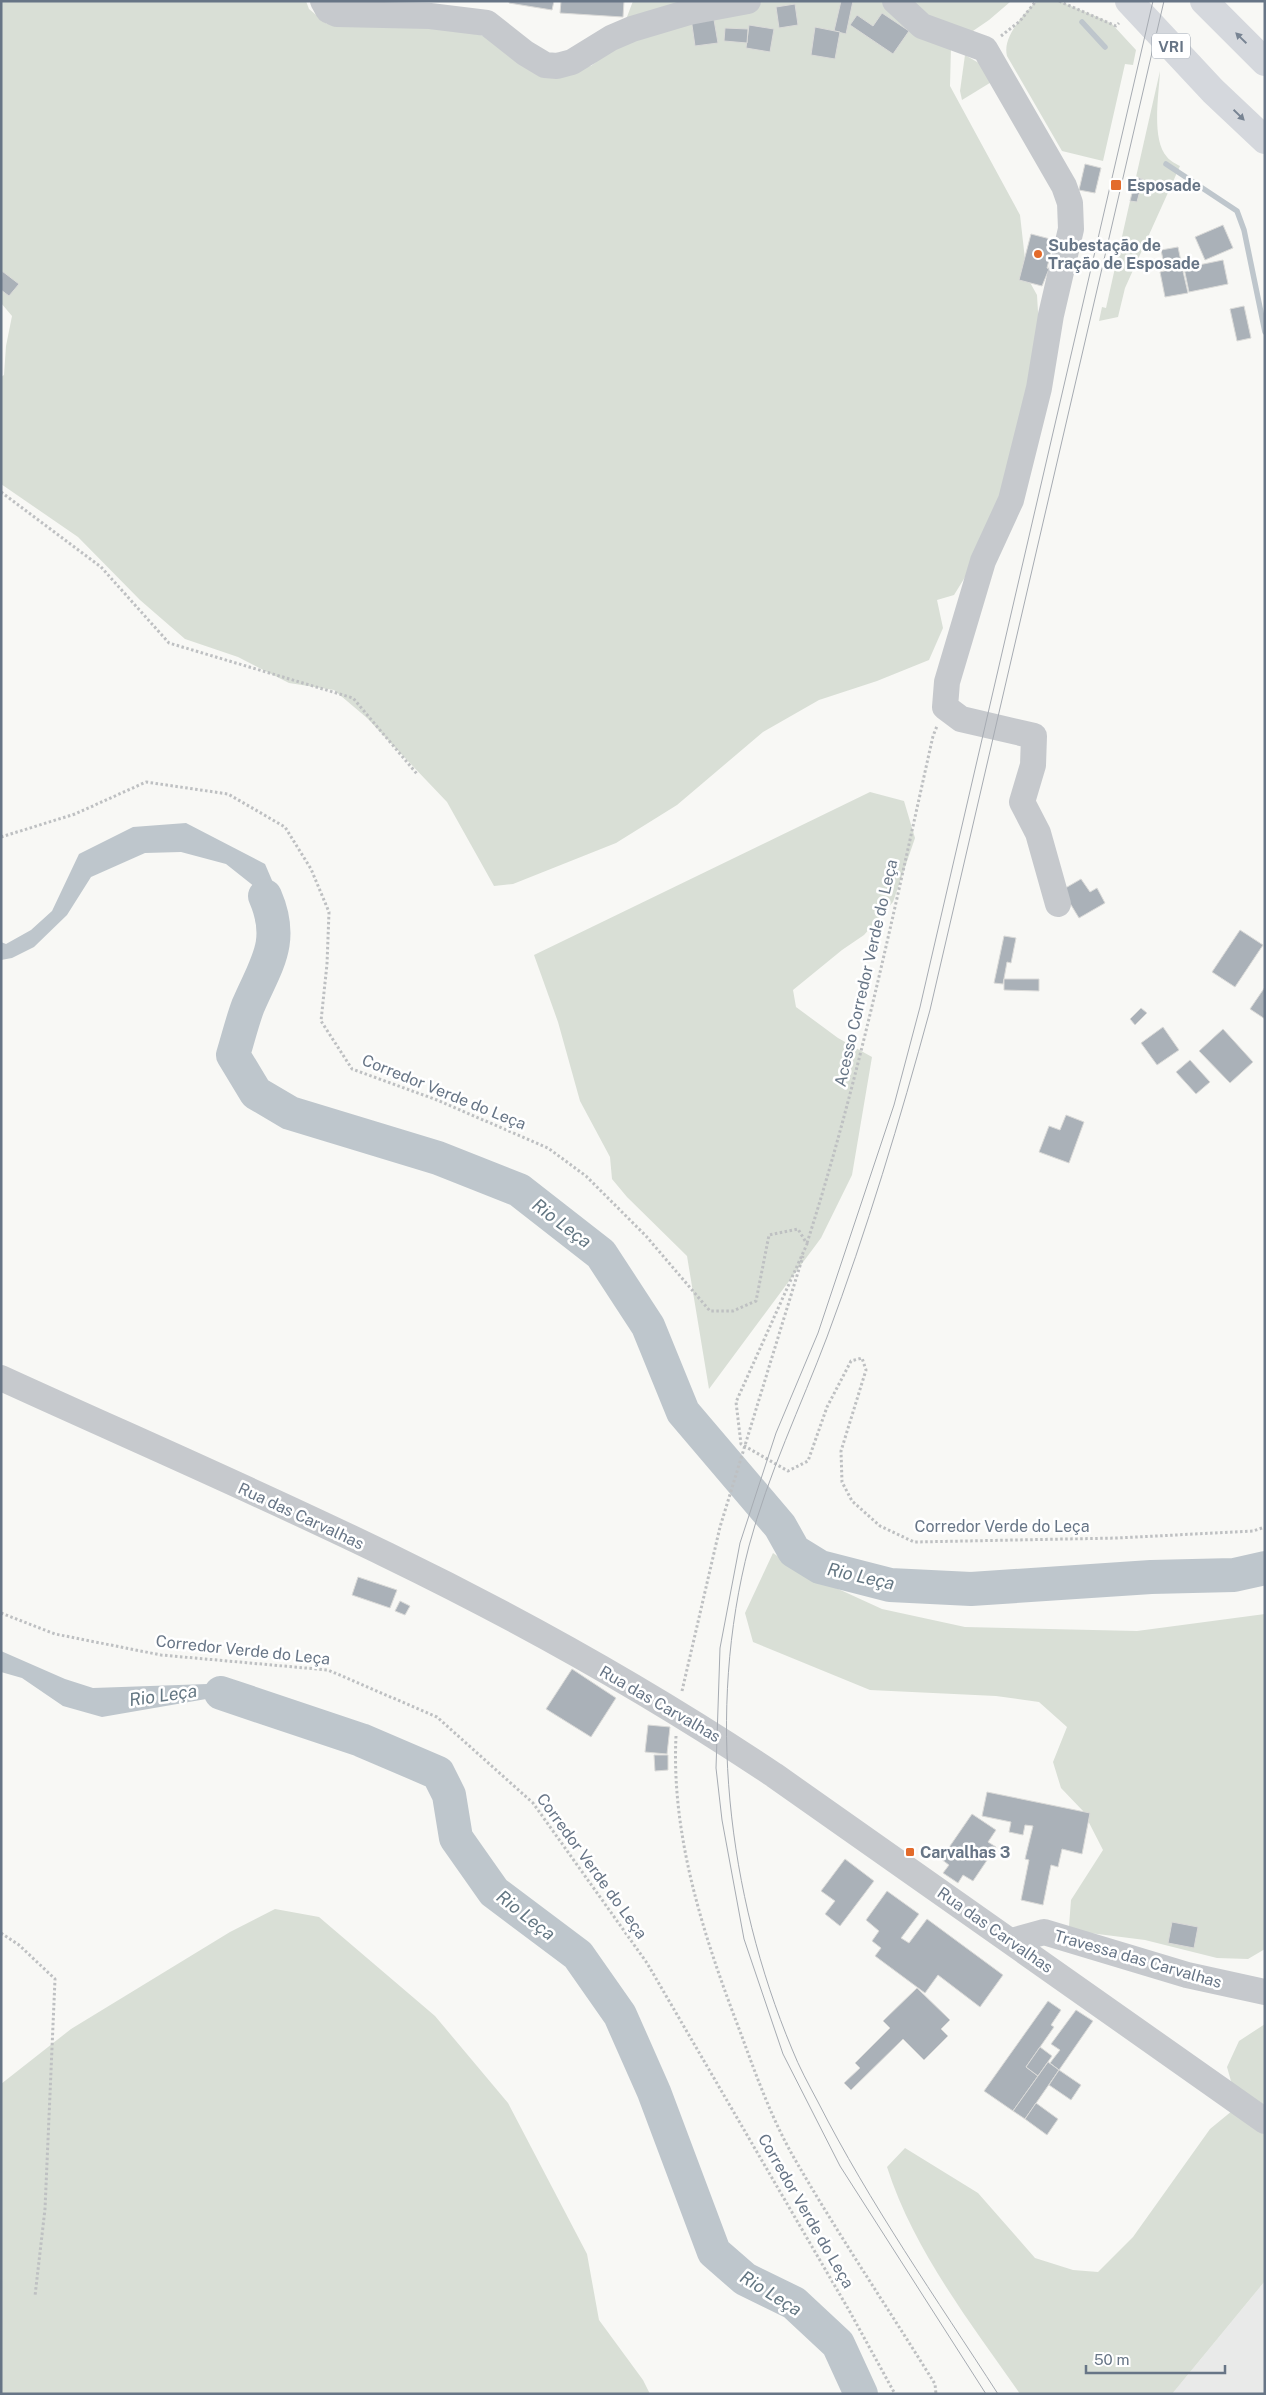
<svg xmlns="http://www.w3.org/2000/svg" width="1266" height="2395" font-family="'Public Sans',sans-serif">
<style>
.built{fill:#e9eae9}
.green{fill:#d9dfd6}
.water{fill:#bec6cc}
.lines{fill:none;stroke-linecap:round;stroke-linejoin:round}
.stream{stroke:#bec6cc;stroke-width:5.5}
.river{stroke:#bec6cc;stroke-width:34}
.building{fill:#aab1b8;stroke:#dadad8}
.path{stroke:#bec0c2;stroke-width:3;stroke-dasharray:2.5 2.5;stroke-linecap:butt}
.minor{stroke:#c6c9cd;stroke-width:26}
.highway{stroke:#d5d8dd;stroke-width:28}
.tram{stroke:#a6abb2;stroke-width:1}
.oneway{fill:#788493}
.poi-dot{fill:#e36b2b;stroke:#fff;stroke-width:2}
.labels{text-anchor:middle;dominant-baseline:central;stroke-width:5;stroke-linejoin:round;paint-order:stroke}
.shield{fill:#fff;stroke:#959eaa;stroke-width:1}
.shield-label{font-size:15px;font-weight:bold;fill:#677586}
.poi-label{font-size:16px;font-weight:bold;fill:#677586;stroke:#fff;text-anchor:start}
.street-label{font-size:16px;fill:#677586;stroke:#fff}
.water-label{font-size:18px;font-style:italic;fill:#637682;stroke:#fff}
</style>
<rect width="100%" height="100%" fill="#f8f8f5"/>
<!-- built -->
<path class="built" d="M1265,2281v113h-93z"/>
<!-- green -->
<g class="green">
<path d="M1,1h305l3,8 18,15 39,-3 73,6 46,9 71,33 35,-3 25,-20 17,-45 377,1 -21,18 -38,26 -1,40 70,129 7,62 10,18 4,67 -48,170 -39,63 -17,5 6,28 -14,32 -52,21 -58,19 -56,32 -86,73 -61,38 -103,41 -19,2 -47,-84 -80,-84 -33,-28 -45,-7 -51,-26 -53,-18 -45,-39 -62,-63 -77,-53v-107l3,-2 2,-29 6,-30 -11,-13z"/>
<path d="M1036,1h23l43,18 10,5 24,26 -3,15 -8,-1 -22,97 -41,-10 -55,-95c-5,-20 17,-41 29,-55z"/>
<path d="M965,55l19,11 9,15 -31,19 -2,-9z"/>
<path d="M1160,71c-1,24 -9,68 7,86 3,4 9,7 13,9l-55,122 -7,29 -19,4 3,-14 4,1 24,-107 7,1 6,-23 -7,-2z"/>
<path d="M870,792l34,9 11,37 -22,64 -29,33 -22,15 -49,40 3,17 42,31 34,19 -20,118 -31,63 -112,151 -22,-133 -60,-59 -15,-18 -2,-22 -30,-56 -22,-79 -24,-67z"/>
<path d="M773,1553l26,18 83,38 83,18 172,4 128,-17v335l-17,10 -31,-1 -72,-18 -71,-9 -5,-5 2,-26 32,-50 -20,-39 -22,-23 -8,-26 14,-35 -28,-25 -43,-6 -126,-6 -117,-48 -8,-29z"/>
<path d="M275,1909l44,8 116,99 73,87 79,151 12,66 44,60 7,14h-649v-310l70,-55 159,-97z"/>
<path d="M1265,2024v257l-93,113h-152c-50,-72 -106,-143 -133,-227l18,-19 73,45 57,65 38,12 25,2 35,-35 77,-108 28,-23 -11,-39 12,-26z"/>
</g>
<!-- water -->
<g class="water">
<path d="M186,823l79,41 15,35 -2,41 -9,-2 -14,-51 -29,-23 -45,-12 -36,1 -54,24 -24,38 -33,32 -22,11 -11,2v-18l5,2 25,-14 21,-19 27,-57 54,-27z"/>
<path d="M1,1651l64,28 28,9 143,-5 38,14 -16,16 -46,-15 -110,19 -39,-11 -41,-28 -21,-6z"/>
</g>
<g class="lines">
<!-- stream -->
<g class="stream">
<path d="M1082,22l23,25"/>
<path d="M1166,164l71,47 7,19 21,102"/>
</g>
<!-- river -->
<g class="river">
<path d="M265,896c20,46 1,68 -17,110 -6,16 -10,33 -15,49l23,38 34,20 148,45 81,32 82,64 47,72 35,86 97,114 14,25 26,16 70,18 81,4 180,-12 83,-2 31,-7"/>
<path d="M221,1693l140,47 77,33 11,22 7,43 38,54 84,63 42,60 34,77 60,160 31,27 49,24 44,41 23,50"/>
</g>
</g>
<!-- building -->
<g class="building">
<path d="M509,1h45l-2,9 -43,-7z"/>
<path d="M561,1h63l-1,16 -63,-4z"/>
<path d="M841,1h12l-7,33 -12,-3z"/>
<path d="M795,4l3,21 -19,3 -3,-21z"/>
<path d="M882,13l27,18 -16,23 -43,-29 7,-10 16,11z"/>
<path d="M713,14l5,29 -23,3 -4,-28z"/>
<path d="M749,25l25,4 -4,23 -24,-4z"/>
<path d="M815,27l25,5 -5,27 -24,-4z"/>
<path d="M725,28l23,1 -1,14 -23,-2z"/>
<path d="M1085,164l16,4 -6,25 -16,-3z"/>
<path d="M1136,177l7,2 -6,23 -7,-1z"/>
<path d="M1223,225l10,23 -28,12 -10,-23z"/>
<path d="M1031,234l23,6 -7,28 2,1 -7,17 -23,-6z"/>
<path d="M1178,247l4,19 -17,3 -4,-19z"/>
<path d="M1223,260l5,24 -39,8 -5,-24z"/>
<path d="M1182,267l6,26 -23,4 -5,-25z"/>
<path d="M2,271l17,13 -10,12 -8,-6z"/>
<path d="M1244,306l7,32 -14,3 -7,-32z"/>
<path d="M1081,879l9,13 7,-4 8,15 -26,15 -17,-28z"/>
<path d="M1240,930l23,15 -28,42 -23,-15z"/>
<path d="M1004,936l12,2 -5,25 -4,-1 -4,22 -9,-1z"/>
<path d="M1004,979h35v12l-35,-1z"/>
<path d="M1265,987v32l-15,-10z"/>
<path d="M1141,1008l6,5 -12,12 -5,-6z"/>
<path d="M1163,1027l16,23 -22,15 -16,-22z"/>
<path d="M1223,1029l30,33 -23,21 -31,-32z"/>
<path d="M1190,1060l20,22 -14,12 -20,-22z"/>
<path d="M1066,1115l18,7 -15,41 -30,-11 10,-26 11,4z"/>
<path d="M358,1577l39,13 -7,18 -38,-13z"/>
<path d="M400,1601l10,5 -5,9 -10,-4z"/>
<path d="M572,1669l44,29 -25,39 -45,-28z"/>
<path d="M648,1725l22,2 -3,27 -22,-2z"/>
<path d="M654,1755h14v15l-13,1z"/>
<path d="M987,1792l103,21 -8,41 -20,-5 -4,18 -7,-2 -8,40 -22,-5 8,-40 -4,-1 8,-33 -8,-1 -2,10 -14,-3 2,-10 -29,-6z"/>
<path d="M972,1814l24,16 -8,12 8,5 -23,34 -10,-6 -5,8 -15,-10 6,-8 -8,-6z"/>
<path d="M845,1859l29,22 -34,45 -15,-12 10,-13 -14,-10z"/>
<path d="M887,1891l32,23 -18,24 8,5 18,-24 76,56 -23,32 -42,-32 -13,18 -50,-37 6,-8 -9,-7 7,-10 -13,-11z"/>
<path d="M1172,1922l26,5 -4,21 -26,-5z"/>
<path d="M917,1988l33,32 -9,9 7,7 -24,24 -21,-21 -52,51 -7,-7 16,-15 -5,-5 35,-35 -7,-7z"/>
<path d="M1048,2001l13,9 -10,15 3,2 -28,40 12,9 -25,35 -29,-20z"/>
<path d="M1076,2010l17,11 -34,49 -9,-7 10,-13 -9,-6z"/>
<path d="M1040,2047l12,9 -14,20 -12,-9z"/>
<path d="M1048,2062l11,8 -34,49 -12,-8z"/>
<path d="M1059,2070l22,15 -10,15 -22,-15z"/>
<path d="M1036,2103l22,16 -11,16 -22,-16z"/>
</g>
<g class="lines">
<!-- path -->
<g class="path">
<path d="M1059,1l57,25 3,-3"/>
<path d="M1001,36l19,-15 16,-20"/>
<path d="M1,492l100,75 68,76 184,55 64,76"/>
<path d="M1,837l74,-23 71,-32 82,12 57,33 26,42 18,43 -2,52 -6,57 31,48 85,31 111,48 38,28 60,60 64,75h23l23,-10 13,-66 29,-6 9,15 -71,158 5,42 47,27 20,-10 19,-54 24,-46 11,-3 4,12 -25,81 1,31 10,19 28,25 34,16 203,-4 136,-7 12,-4"/>
<path d="M807,1243c53,-166 88,-337 126,-507l4,-10"/>
<path d="M1,1613l54,21 106,21 167,15 109,47 96,86 114,160 203,349 45,82"/>
<path d="M682,1691l38,-164 83,-271"/>
<path d="M676,1736c-5,102 29,204 65,298 15,41 30,83 52,122 44,77 95,152 142,228l1,10"/>
<path d="M1,1933l18,12 36,34 -10,230 -10,87"/>
</g>
<!-- minor -->
<g class="minor">
<path d="M323,1l5,9 9,4 93,2 57,7 38,30 20,12 12,1 15,-4 39,-24 21,-9 57,-17 59,-11"/>
<path d="M895,1l27,25 63,23 79,137 6,17 1,26 -20,86 -12,73 -28,112 -28,61 -36,121 -2,25 16,12 73,17 -1,29 -11,37 16,31 20,71"/>
<path d="M1,1378c129,59 259,115 386,177 132,64 264,138 387,220l491,346"/>
<path d="M1012,1941l32,-9 143,43 78,17"/>
</g>
<!-- highway -->
<g class="highway">
<path d="M1129,1l84,90 52,49"/>
<path d="M1204,1l61,61"/>
</g>
<!-- tram -->
<g class="tram">
<path d="M986,2394l-146,-228 -57,-112 -39,-115 -22,-119 -6,-52 4,-120 20,-105 36,-110 42,-100 76,-228 26,-98 233,-1006"/>
<path d="M998,2394c-62,-96 -128,-190 -180,-292 -9,-17 -19,-35 -26,-53 -65,-156 -86,-338 -43,-503 19,-72 52,-140 78,-209 40,-107 73,-217 103,-327l234,-1009"/>
</g>
</g>
<!-- one-way arrows -->
<defs><path id="oneway-solid" d="M-6-.8H1V-3.2L6.5 0L1 3.2V.8H-6Z" transform="scale(1.25)"/></defs>
<g class="oneway">
<use href="#oneway-solid" transform="translate(1241 38) rotate(-136)"/>
<use href="#oneway-solid" transform="translate(1239 115) rotate(44)"/>
</g>
<!-- markers -->
<g class="poi-dot">
<rect x="1110" y="179" width="12" height="12" rx="2.5"/>
<circle cx="1038" cy="254" r="5"/>
<rect x="905" y="1847" width="10" height="10" rx="2.5"/>
</g>
<g class="labels">
<!-- shield labels -->
<rect class="shield" x="1152" y="33.5" width="38" height="25" rx="4"/>
<g class="shield-label">
<text x="1171" y="46">VRI</text>
</g>
<!-- poi labels -->
<g class="poi-label">
<text x="1127" y="185">Esposade</text>
<text x="1048" y="245">Subestação de<tspan x="1048" dy="18">Tração de Esposade</tspan></text>
<text x="920" y="1852">Carvalhas 3</text>
</g>
<!-- street labels -->
<g class="street-label">
<text transform="translate(866 973) rotate(-77)">Acesso Corredor Verde do Leça</text>
<text transform="translate(444 1092) rotate(22)">Corredor Verde do Leça</text>
<text transform="translate(301 1516) rotate(25)">Rua das Carvalhas</text>
<text x="1002" y="1526">Corredor Verde do Leça</text>
<text transform="translate(243 1650) rotate(6)">Corredor Verde do Leça</text>
<text transform="translate(660 1704) rotate(30)">Rua das Carvalhas</text>
<text transform="translate(592 1866) rotate(54)">Corredor Verde do Leça</text>
<text transform="translate(995 1930) rotate(35)">Rua das Carvalhas</text>
<text transform="translate(1138 1959) rotate(16)">Travessa das Carvalhas</text>
<text transform="translate(806 2211) rotate(60)">Corredor Verde do Leça</text>
</g>
<!-- water labels -->
<g class="water-label">
<text transform="translate(562 1223) rotate(37)">Rio Leça</text>
<text transform="translate(861 1576) rotate(13)">Rio Leça</text>
<text transform="translate(163 1695) rotate(-8)">Rio Leça</text>
<text transform="translate(526 1915) rotate(38)">Rio Leça</text>
<text transform="translate(771 2293) rotate(32)">Rio Leça</text>
</g>
</g>
<!-- border -->
<rect width="1266" height="2395" fill="none" stroke="#677586" stroke-width="5"/>
<!-- scale -->
<path d="M1086 2365v8h139v-8" fill="none" stroke="#677586" stroke-width="2.5"/>
<text x="1094" y="2365" font-size="15" fill="#677586" stroke="#ffffff" stroke-width="4" paint-order="stroke">50 m</text>
</svg>
